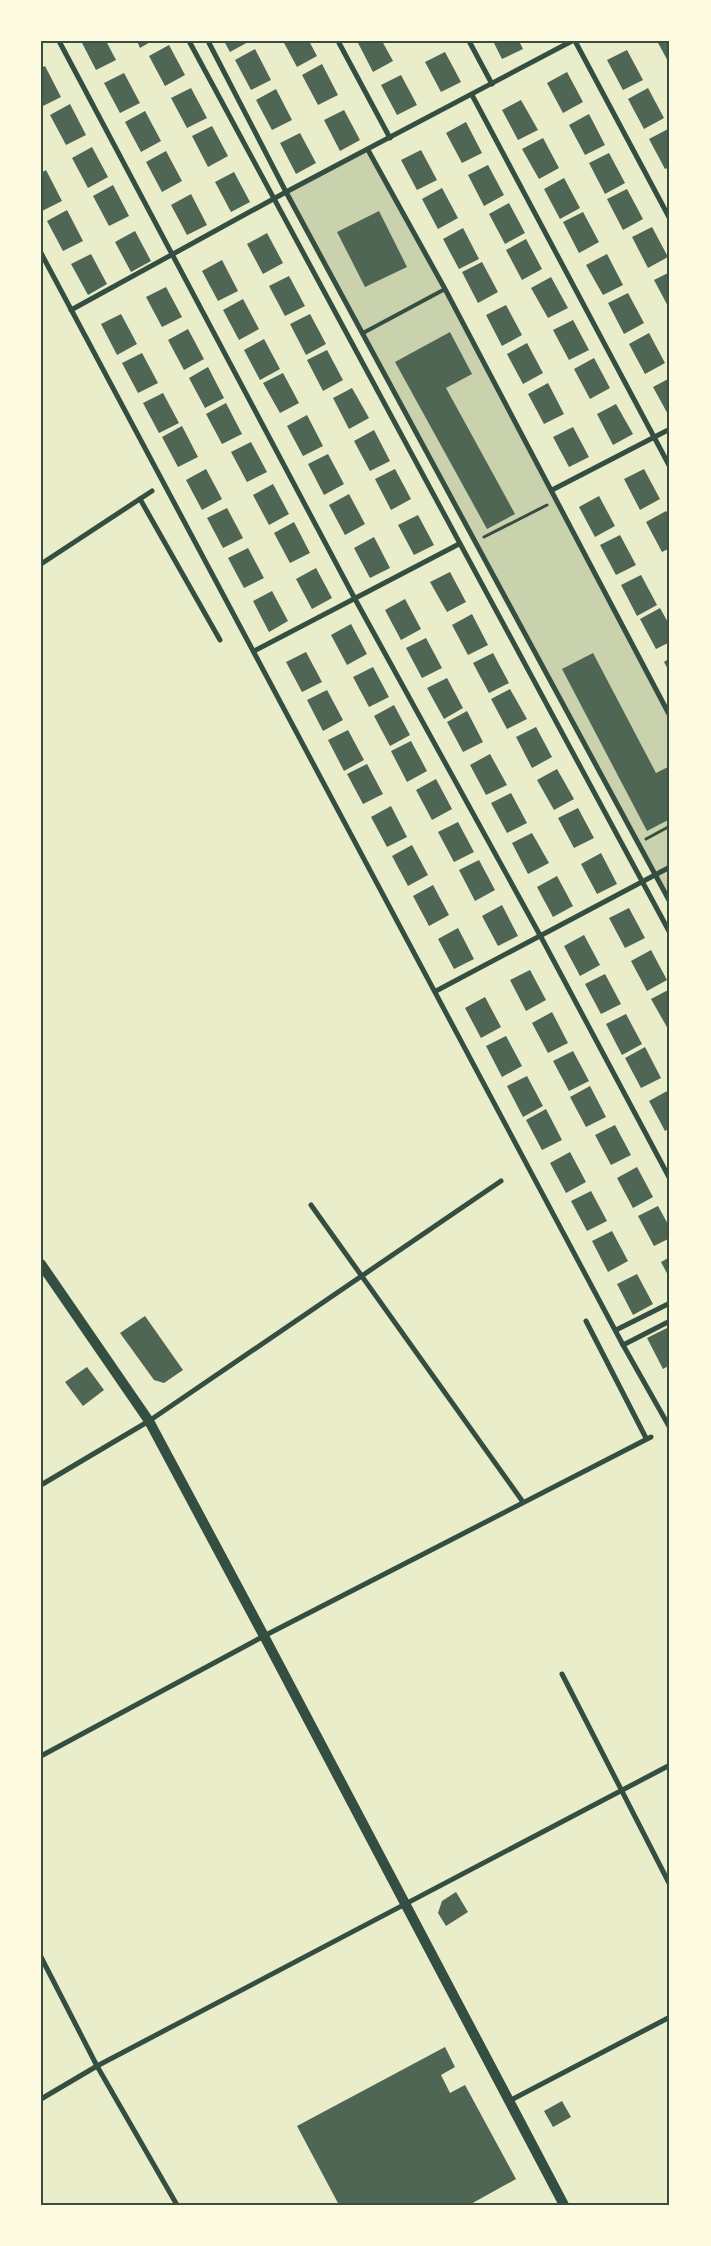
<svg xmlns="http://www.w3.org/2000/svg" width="711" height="2246" font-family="'Nunito Sans',sans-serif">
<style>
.green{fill:#cad2ad}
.building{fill:#4f6655}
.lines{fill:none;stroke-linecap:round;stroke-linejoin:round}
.path{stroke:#344e41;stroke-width:3}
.service{stroke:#344e41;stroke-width:4}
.minor{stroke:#344e41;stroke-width:5}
.secondary{stroke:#344e41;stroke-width:10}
.neatline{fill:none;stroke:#344e41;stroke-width:2}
</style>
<rect width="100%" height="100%" fill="#e9edc9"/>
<!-- green -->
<path class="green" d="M368,150l302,566v186l-384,-710z"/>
<!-- building -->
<g class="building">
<path d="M81,41h25l10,19 -20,10z"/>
<path d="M137,41h15l-12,7z"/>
<path d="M224,41h26l-20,11z"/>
<path d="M283,41h26l8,15 -20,11z"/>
<path d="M357,41h25l11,20 -20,11z"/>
<path d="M493,41h26l4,8 -21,10z"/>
<path d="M657,41h13v24z"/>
<path d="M169,45l16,30 -20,11 -16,-30z"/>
<path d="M255,49l16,31 -20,10 -16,-30z"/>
<path d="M627,50l16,30 -20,10 -16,-30z"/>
<path d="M445,52l16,30 -20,10 -16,-30z"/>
<path d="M322,64l16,31 -20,10 -16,-30z"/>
<path d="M45,66l16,31 -20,10v-39z"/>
<path d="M567,72l16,30 -20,11 -16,-30z"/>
<path d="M124,73l16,30 -20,10 -16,-30z"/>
<path d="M401,75l16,30 -20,10 -16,-30z"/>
<path d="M191,88l16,30 -20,10 -16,-30z"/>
<path d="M648,88l16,30 -20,11 -16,-30z"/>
<path d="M276,89l16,31 -20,10 -16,-30z"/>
<path d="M521,100l17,30 -20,10 -16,-30z"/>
<path d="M70,104l16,31 -20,10 -16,-30z"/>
<path d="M344,110l16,30 -20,11 -16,-31z"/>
<path d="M145,111l16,30 -20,11 -16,-30z"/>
<path d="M589,114l16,31 -20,10 -16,-30z"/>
<path d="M466,122l16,31 -20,10 -16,-30z"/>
<path d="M212,126l16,30 -20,11 -16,-31z"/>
<path d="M670,128v39l-5,2 -16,-30z"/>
<path d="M300,133l16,30 -20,11 -16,-31z"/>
<path d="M543,138l16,30 -20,11 -17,-30z"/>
<path d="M92,147l16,30 -20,11 -16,-30z"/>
<path d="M421,150l16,30 -20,10 -16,-30z"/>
<path d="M166,151l16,30 -20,11 -16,-30z"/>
<path d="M609,153l16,30 -20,11 -16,-31z"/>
<path d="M488,165l16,30 -20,11 -16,-31z"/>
<path d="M46,170l16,31 -20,10 -1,-38z"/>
<path d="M234,172l16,30 -19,10 -16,-30z"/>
<path d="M564,178l16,30 -20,11 -16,-30z"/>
<path d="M113,185l16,31 -20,10 -16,-30z"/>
<path d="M442,188l16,30 -20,11 -16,-30z"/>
<path d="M627,189l16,30 -20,11 -16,-31z"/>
<path d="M191,194l16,31 -20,10 -16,-30z"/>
<path d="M509,203l16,30 -20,11 -16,-30z"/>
<path d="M67,210l16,31 -20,10 -16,-30z"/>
<path d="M379,211l28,56 -42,20 -28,-55z"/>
<path d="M583,212l16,30 -20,11 -16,-31z"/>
<path d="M652,227l16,30 -20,11 -16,-31z"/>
<path d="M463,228l16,31 -20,10 -16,-30z"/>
<path d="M135,231l16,30 -20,11 -16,-30z"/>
<path d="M267,233l16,30 -20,11 -16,-30z"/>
<path d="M526,239l16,30 -20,11 -16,-30z"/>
<path d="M91,254l16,30 -19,11 -17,-31z"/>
<path d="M607,254l16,31 -20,10 -17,-30z"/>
<path d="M222,260l16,31 -20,10 -16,-30z"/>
<path d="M482,262l16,30 -20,11 -16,-31z"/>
<path d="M670,272v38l-16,-30z"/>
<path d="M289,276l16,30 -20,10 -16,-30z"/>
<path d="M551,277l17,31 -20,10 -17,-30z"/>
<path d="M166,287l16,30 -20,10 -16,-30z"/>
<path d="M628,293l16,30 -20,11 -16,-31z"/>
<path d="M243,299l16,30 -20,11 -16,-30z"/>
<path d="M506,305l16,30 -20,11 -16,-31z"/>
<path d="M121,314l16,30 -20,11 -16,-31z"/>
<path d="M310,314l16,30 -20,11 -16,-31z"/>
<path d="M573,320l16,30 -20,10 -16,-30z"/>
<path d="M188,329l16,30 -20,11 -16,-30z"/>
<path d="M450,332l22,42 -26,14 69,126 -28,15 -92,-167z"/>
<path d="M649,333l16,30 -20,11 -16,-30z"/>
<path d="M264,339l16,30 -20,11 -16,-30z"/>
<path d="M527,343l16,30 -20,11 -16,-30z"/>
<path d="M327,350l16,30 -20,11 -16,-31z"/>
<path d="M142,353l16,30 -20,10 -16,-30z"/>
<path d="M594,358l16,30 -20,11 -16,-30z"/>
<path d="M208,367l16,31 -19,10 -16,-30z"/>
<path d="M283,373l16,30 -19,10 -17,-30z"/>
<path d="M670,378v40l-17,-31z"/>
<path d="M548,383l16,31 -20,10 -16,-30z"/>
<path d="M352,388l17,30 -20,11 -16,-31z"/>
<path d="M163,393l16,30 -20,10 -16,-30z"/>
<path d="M226,403l16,31 -20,10 -16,-30z"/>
<path d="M616,404l17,30 -20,11 -16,-31z"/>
<path d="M307,415l16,31 -20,10 -16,-30z"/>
<path d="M182,426l16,31 -20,10 -16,-30z"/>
<path d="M573,427l16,30 -20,10 -16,-30z"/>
<path d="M374,430l16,31 -20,10 -16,-30z"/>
<path d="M251,442l16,30 -20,10 -16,-30z"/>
<path d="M328,454l16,30 -20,11 -16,-31z"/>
<path d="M206,469l16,30 -20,11 -16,-30z"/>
<path d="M395,469l16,30 -20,11 -16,-31z"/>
<path d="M644,469l16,30 -20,11 -16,-31z"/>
<path d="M273,484l16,30 -20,11 -16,-30z"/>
<path d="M349,494l16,30 -20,11 -16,-30z"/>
<path d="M599,496l16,30 -20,11 -16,-30z"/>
<path d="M227,508l16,30 -20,10 -16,-30z"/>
<path d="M666,511l4,7v30l-8,4 -16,-30z"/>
<path d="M418,515l16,30 -20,10 -16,-30z"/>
<path d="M294,522l16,31 -20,10 -16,-30z"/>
<path d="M620,535l16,30 -20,10 -16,-30z"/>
<path d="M374,537l16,31 -20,10 -16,-30z"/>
<path d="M248,548l16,30 -20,10 -16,-30z"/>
<path d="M316,568l16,30 -20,11 -16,-30z"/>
<path d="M450,572l16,30 -19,10 -17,-30z"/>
<path d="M641,575l16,30 -20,11 -16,-31z"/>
<path d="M272,591l16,30 -19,11 -16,-31z"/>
<path d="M405,599l16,30 -20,11 -16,-30z"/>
<path d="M660,608l10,18v16l-14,7 -16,-30z"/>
<path d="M472,614l16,31 -20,10 -16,-30z"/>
<path d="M351,624l16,30 -20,11 -16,-30z"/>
<path d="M426,638l16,30 -20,10 -16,-30z"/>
<path d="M306,652l16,30 -20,10 -16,-30z"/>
<path d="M493,653l16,30 -20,10 -16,-30z"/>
<path d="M593,653l63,120 14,-7v53l-23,12 -85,-162z"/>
<path d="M670,658v15l-6,-11z"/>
<path d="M373,667l16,30 -20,10 -16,-30z"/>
<path d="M447,678l16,30 -19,11 -17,-31z"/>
<path d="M510,689l17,30 -20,10 -16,-30z"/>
<path d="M327,690l16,30 -20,11 -16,-31z"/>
<path d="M394,705l16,30 -20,11 -16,-30z"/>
<path d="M467,711l16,31 -20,10 -16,-30z"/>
<path d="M536,727l16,30 -20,11 -16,-31z"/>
<path d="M348,730l16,30 -20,11 -16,-31z"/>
<path d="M411,741l16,30 -20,11 -16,-31z"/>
<path d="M490,754l17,31 -21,10 -16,-30z"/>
<path d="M367,764l16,30 -20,10 -16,-30z"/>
<path d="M557,769l17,30 -20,11 -17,-30z"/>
<path d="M436,779l16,30 -20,11 -16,-30z"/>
<path d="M511,793l16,30 -20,10 -16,-30z"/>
<path d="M391,806l16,31 -20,10 -16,-30z"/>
<path d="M578,808l16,30 -20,10 -16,-30z"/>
<path d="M458,822l16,30 -20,10 -16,-30z"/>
<path d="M532,833l17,30 -21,11 -16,-31z"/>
<path d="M412,845l16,30 -20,11 -16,-30z"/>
<path d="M601,853l16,31 -20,10 -16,-30z"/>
<path d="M479,860l16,30 -20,11 -16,-31z"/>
<path d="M557,876l16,30 -20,11 -16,-30z"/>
<path d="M433,885l16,30 -20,11 -16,-30z"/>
<path d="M502,905l16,31 -20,10 -16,-30z"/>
<path d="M629,908l16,30 -20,10 -16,-30z"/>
<path d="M458,928l16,31 -20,10 -16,-30z"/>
<path d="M584,935l16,30 -20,11 -16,-30z"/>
<path d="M651,950l16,30 -20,11 -16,-30z"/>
<path d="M530,970l16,30 -20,11 -16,-31z"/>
<path d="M605,974l16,30 -20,10 -16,-30z"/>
<path d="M670,989v39l-2,1 -17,-30z"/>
<path d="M485,997l16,30 -20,11 -16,-30z"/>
<path d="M552,1012l16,31 -20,10 -16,-30z"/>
<path d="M626,1014l16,30 -20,11 -16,-31z"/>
<path d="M506,1036l16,30 -20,11 -16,-31z"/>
<path d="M645,1047l16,31 -20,10 -16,-30z"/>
<path d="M573,1051l16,30 -20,10 -16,-30z"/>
<path d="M527,1076l16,30 -20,11 -16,-31z"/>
<path d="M590,1086l16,31 -20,10 -16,-30z"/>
<path d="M669,1090l1,38 -5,3 -16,-30z"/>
<path d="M546,1109l16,31 -20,10 -16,-30z"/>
<path d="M615,1125l16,30 -20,10 -16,-30z"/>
<path d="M570,1152l16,30 -20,11 -16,-30z"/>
<path d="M637,1167l16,30 -20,11 -16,-30z"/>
<path d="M591,1191l16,30 -20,10 -16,-30z"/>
<path d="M658,1206l12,22v10l-16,8 -16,-30z"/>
<path d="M612,1231l16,30 -20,11 -16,-31z"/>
<path d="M670,1257v22l-9,-17z"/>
<path d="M637,1274l16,30 -20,11 -16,-31z"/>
<path d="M145,1316l38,54 -19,13 -10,-3 -34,-47z"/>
<path d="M667,1328l3,4v33l-7,4 -16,-31z"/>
<path d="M87,1367l17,23 -21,16 -18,-24z"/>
<path d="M456,1892l12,20 -22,14 -8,-13 4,-12z"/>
<path d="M445,2047l10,20 -14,8 9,18 15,-8 51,94 -47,26h-130l-42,-79z"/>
<path d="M562,2101l9,16 -18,10 -9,-16z"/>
</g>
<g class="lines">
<!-- path -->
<g class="path">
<path d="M484,537l63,-32"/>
<path d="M646,839l24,-13"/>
</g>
<!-- service -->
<path class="service" d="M363,333l82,-44"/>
<!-- minor -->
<g class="minor">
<path d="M59,41l296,558 186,338 129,242"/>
<path d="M189,41l481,892"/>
<path d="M208,41l78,151 384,710"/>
<path d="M338,41l52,97"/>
<path d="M469,41l23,43"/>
<path d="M575,41l95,178"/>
<path d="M472,95l198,372"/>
<path d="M368,150l77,139 225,427"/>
<path d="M41,253l582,1092 47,83"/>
<path d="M71,310l215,-118 286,-151"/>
<path d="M552,490l118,-61"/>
<path d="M140,499l80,141"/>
<path d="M41,564l111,-73"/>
<path d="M254,651l205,-107"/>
<path d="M436,991l234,-124"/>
<path d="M311,1205l212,297"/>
<path d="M586,1321l60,117"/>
<path d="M616,1330l54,-27"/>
<path d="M623,1345l47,-24"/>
<path d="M41,1485l108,-64 352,-240"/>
<path d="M562,1674l108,211"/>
<path d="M41,1756l223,-120 387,-199"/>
<path d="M41,1957l56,109 80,139"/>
<path d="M41,2099l56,-33 573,-301"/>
<path d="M509,2101l161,-84"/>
</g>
<!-- secondary -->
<path class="secondary" d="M41,1264l108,157 115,215 300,569"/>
</g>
<!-- border -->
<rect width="711" height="2246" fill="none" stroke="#fefae0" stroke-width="85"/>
<rect x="42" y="42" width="626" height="2162" class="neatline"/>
</svg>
